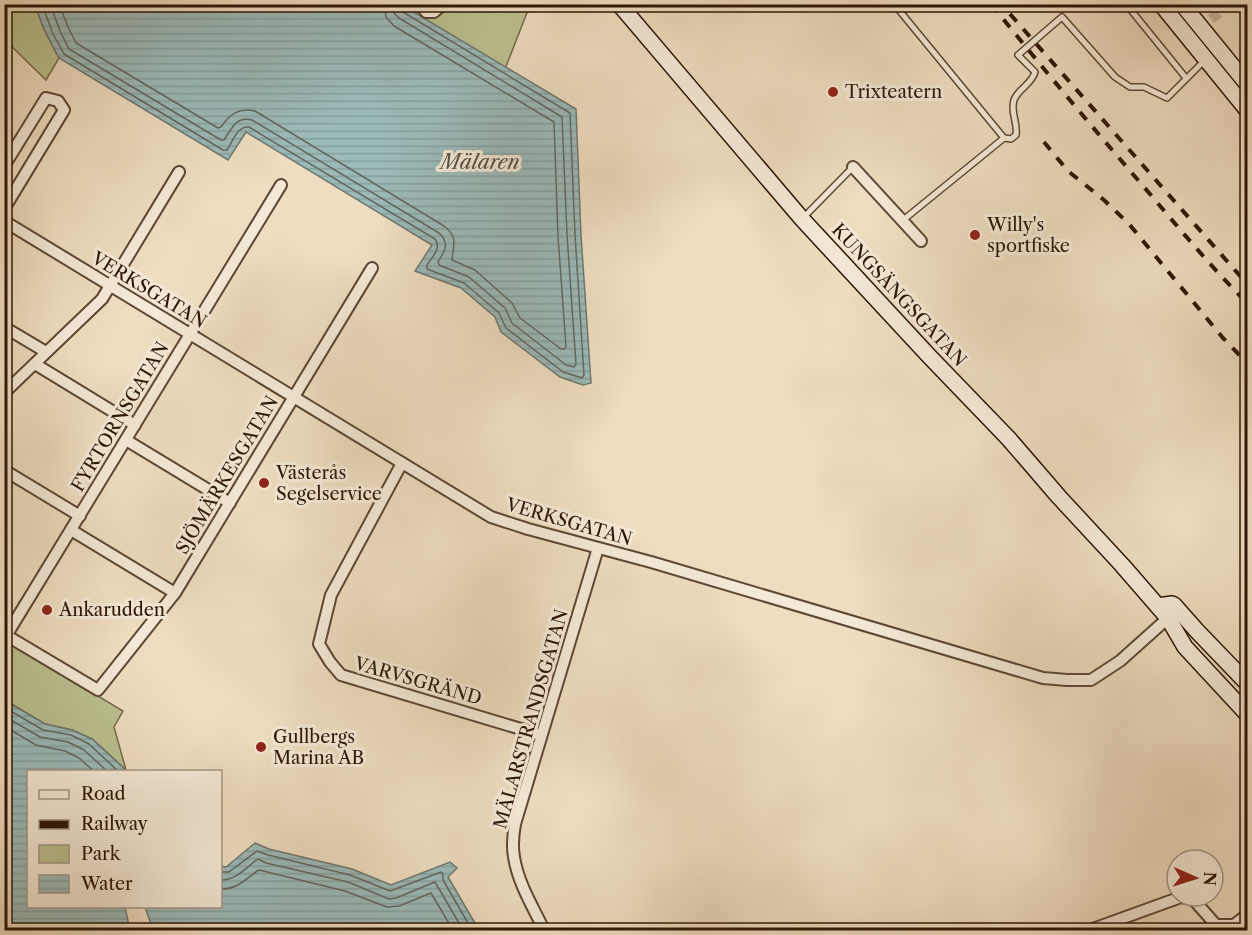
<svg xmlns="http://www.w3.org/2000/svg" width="1252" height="935" font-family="'Libre Caslon Text',serif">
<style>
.green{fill:#bbc090;stroke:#746b4b;stroke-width:1.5}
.water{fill:url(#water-rules);stroke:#6f7871;stroke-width:1.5}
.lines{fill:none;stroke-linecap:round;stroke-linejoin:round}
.shore{stroke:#646860;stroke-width:1.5}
.minor-tunnel{stroke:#c7b59b;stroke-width:10;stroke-dasharray:10 5;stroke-linecap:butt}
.service-casing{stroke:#5d4834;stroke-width:8}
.minor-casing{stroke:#5d4834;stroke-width:14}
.secondary-casing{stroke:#2d1606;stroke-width:18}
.service{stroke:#f4e9d6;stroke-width:5}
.minor{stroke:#f4e9d6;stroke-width:10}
.secondary{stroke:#f4e9d6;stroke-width:15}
.rail{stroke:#2d1606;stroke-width:4;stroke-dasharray:10 10;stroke-linecap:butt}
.poi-dot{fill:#8f2418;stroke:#f4e9d6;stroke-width:2}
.labels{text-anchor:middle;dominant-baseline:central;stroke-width:6;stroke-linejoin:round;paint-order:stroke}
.poi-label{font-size:18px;fill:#2d1606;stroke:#f4e9d6;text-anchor:start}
.street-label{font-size:18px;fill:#2d1606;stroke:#f4e9d6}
.water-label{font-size:20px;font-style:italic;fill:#544f45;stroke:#f4e9d6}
</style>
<defs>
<pattern id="water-rules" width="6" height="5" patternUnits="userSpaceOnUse" patternTransform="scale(1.5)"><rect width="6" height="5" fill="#9bbab9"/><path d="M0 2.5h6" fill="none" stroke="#869f9e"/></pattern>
</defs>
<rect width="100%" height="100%" fill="#eeddc0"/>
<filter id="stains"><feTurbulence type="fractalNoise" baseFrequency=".00333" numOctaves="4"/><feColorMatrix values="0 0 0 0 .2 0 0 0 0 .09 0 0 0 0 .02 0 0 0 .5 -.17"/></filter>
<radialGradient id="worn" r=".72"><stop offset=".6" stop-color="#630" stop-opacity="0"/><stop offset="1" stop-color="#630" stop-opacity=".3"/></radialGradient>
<!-- green -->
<g class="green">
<path d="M4,5h32c4,19 14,36 23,53l-13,22 -41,-40z"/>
<path d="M399,5h131l-25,64z"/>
<path d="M4,638l14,10 105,63 -9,16 12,43 -34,-31 -20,-9 -27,-6 -40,-24z"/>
</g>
<!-- water -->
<g class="water">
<path d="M36,5h366l174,104 5,126 10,148 -8,2 -23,-8 -59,-45 -6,-15 -34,-29 -46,-17 17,-26 -186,-113 -18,28 -169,-102c-9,-17 -19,-34 -23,-53z"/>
<path d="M4,700l41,24 27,6 20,9 35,32 -99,1v134l97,1 5,23h-125z"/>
<path d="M255,843l14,6 83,20 39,16 59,-23 7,6 -9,9 31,53h-331l4,-3 -7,-20 75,-1 1,-40 5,1z"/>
</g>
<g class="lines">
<!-- shore -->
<g class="shore">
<path d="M42,4l11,30 11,20 159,96h4c6,-9 10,-24 22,-23l186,112c7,9 -3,18 -8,26v4l37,14 35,30 7,15 57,44 19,6 2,-3 -9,-140 -5,-122 -167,-101 -2,-3 -1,-5"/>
<path d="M50,4l10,27 9,18 152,91h3c8,-12 12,-24 28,-20l187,113c11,10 6,18 -1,29l1,3 30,12 36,31 7,15 54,42 8,2 2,-3 -9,-129 -5,-118 -163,-99 -5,-5 -1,-9"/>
<path d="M59,4l9,23 8,16 142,85 3,-1c9,-13 18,-20 34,-16l189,115c15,12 9,19 8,34l23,10 37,33 8,15 41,31h3l2,-2 -8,-111 -4,-114 -160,-96 -8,-9 -2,-13"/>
<path d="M4,707l39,23 28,5 18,9 30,28"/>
<path d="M4,716l36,21 28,5 16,8 24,22"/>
<path d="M4,726l32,19 29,6 14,7 16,14"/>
<path d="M220,872h9l28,-21 11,4 82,20 40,16 51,-19 2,2v6l29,50"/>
<path d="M220,880c16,1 26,-13 38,-21l8,4 82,19 41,17 7,-1 39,-16 28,48"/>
<path d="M220,889c18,1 26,-11 39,-19l86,21 42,16 12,-1 32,-13 22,37"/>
</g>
<!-- minor-tunnel -->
<path class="minor-tunnel" d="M1211,19l20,-15"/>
<defs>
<g id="service">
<path d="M894,4l110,134"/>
<path d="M1126,4l60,74"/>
<path d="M803,218l50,-51"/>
<path d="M902,221l102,-83 7,1 5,-4c2,-13 -6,-22 -2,-35 4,-11 18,-16 21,-28l-17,-17 44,-38 53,60 15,10h14l23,11 38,-38"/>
</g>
<g id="minor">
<path d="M420,4l6,8h8l9,-8"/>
<path d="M4,166l42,-68 12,3 6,9 -60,99"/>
<path d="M853,167l68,74"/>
<path d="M4,221l487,296 37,12 123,33 392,116 24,2h24l29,-19 48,-43"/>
<path d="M4,327l42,25"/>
<path d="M35,364l100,61"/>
<path d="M4,393l98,-94 77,-127"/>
<path d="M126,440l104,63"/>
<path d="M402,463l-71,132 -12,49 11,18 11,13 200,60"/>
<path d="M4,470l76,46"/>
<path d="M71,530l104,63"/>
<path d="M4,634l94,56 77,-97 197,-325"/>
<path d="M6,636l275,-451"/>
<path d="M544,930c-11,-23 -26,-47 -30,-73 -2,-11 -1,-22 1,-33l83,-276"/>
<path d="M1090,930l91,-33 12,2 23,26h18l14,-11"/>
</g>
<g id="secondary">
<path d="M619,4l183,215 127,137 80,83 50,58 63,68 46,53 17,29 63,68"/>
<path d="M1161,4l87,107"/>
<path d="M1182,4l66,81"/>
<path d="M1158,606l14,-2 2,1 23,26 51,53"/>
</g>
</defs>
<!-- service casing -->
<use href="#service" class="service-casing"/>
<!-- minor casing -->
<use href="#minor" class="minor-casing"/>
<!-- secondary casing -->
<use href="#secondary" class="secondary-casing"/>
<!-- service -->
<use href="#service" class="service"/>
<!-- minor -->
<use href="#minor" class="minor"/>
<!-- secondary -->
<use href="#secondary" class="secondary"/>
<!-- rail -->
<g class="rail">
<path d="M991,4c50,62 101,123 153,183 34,40 67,80 104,117"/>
<path d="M1010,14l238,271"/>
<path d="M1044,142l24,29 36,29 25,24 94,114 25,26"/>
</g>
</g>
<!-- markers -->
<g class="poi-dot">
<circle cx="833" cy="92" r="6"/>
<circle cx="975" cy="235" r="6"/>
<circle cx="264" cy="483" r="6"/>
<circle cx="47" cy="610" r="6"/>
<circle cx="261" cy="747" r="6"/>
</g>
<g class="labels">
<!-- poi labels -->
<g class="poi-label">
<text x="845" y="92">Trixteatern</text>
<text x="987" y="225">Willy's<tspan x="987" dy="21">sportfiske</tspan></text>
<text x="276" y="473">Västerås<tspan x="276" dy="21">Segelservice</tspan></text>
<text x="59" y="610">Ankarudden</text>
<text x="273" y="737">Gullbergs<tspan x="273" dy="21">Marina AB</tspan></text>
</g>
<!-- street labels -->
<g class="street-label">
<text transform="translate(149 290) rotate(31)">VERKSGATAN</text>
<text transform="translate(899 295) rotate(47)">KUNGSÄNGSGATAN</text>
<text transform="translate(120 417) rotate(-59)">FYRTORNSGATAN</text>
<text transform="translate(227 475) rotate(-59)">SJÖMÄRKESGATAN</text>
<text transform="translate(569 522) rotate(16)">VERKSGATAN</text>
<text transform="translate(418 681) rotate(16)">VARVSGRÄND</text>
<text transform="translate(531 719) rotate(-74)">MÄLARSTRANDSGATAN</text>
</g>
<!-- water labels -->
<g class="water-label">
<text x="480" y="162">Mälaren</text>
</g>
</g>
<!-- margin -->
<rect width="1252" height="935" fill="none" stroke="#eeddc0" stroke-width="24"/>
<rect x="6" y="6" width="1240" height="923" fill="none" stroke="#2d1606" stroke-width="3"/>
<rect x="12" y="12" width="1228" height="911" fill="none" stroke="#2d1606" stroke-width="1.5"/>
<!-- legend -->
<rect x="27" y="770" width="195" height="138" fill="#f4e9d6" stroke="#a49583" stroke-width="1.5"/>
<rect x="39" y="790" width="30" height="9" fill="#f4e9d6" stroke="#a49583" stroke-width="1.5"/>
<text x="81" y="800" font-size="18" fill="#2d1606">Road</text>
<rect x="39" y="820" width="30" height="9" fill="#2d1606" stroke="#a49583" stroke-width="1.5"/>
<text x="81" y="830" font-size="18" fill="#2d1606">Railway</text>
<rect x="39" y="845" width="30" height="18" fill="#bbc090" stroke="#a49583" stroke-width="1.5"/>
<text x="81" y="860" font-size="18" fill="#2d1606">Park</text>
<rect x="39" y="875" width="30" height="18" fill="url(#water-rules)" stroke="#a49583" stroke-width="1.5"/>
<text x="81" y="890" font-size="18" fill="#2d1606">Water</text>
<!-- north arrow -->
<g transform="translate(1195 878) rotate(93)"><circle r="28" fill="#f4e9d6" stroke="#a49583" stroke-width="1.5"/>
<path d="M0-4.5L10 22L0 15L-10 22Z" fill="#8f2418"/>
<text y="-9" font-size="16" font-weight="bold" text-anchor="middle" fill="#2d1606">N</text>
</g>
<rect width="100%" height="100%" filter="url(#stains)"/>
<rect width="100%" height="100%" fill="url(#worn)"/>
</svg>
